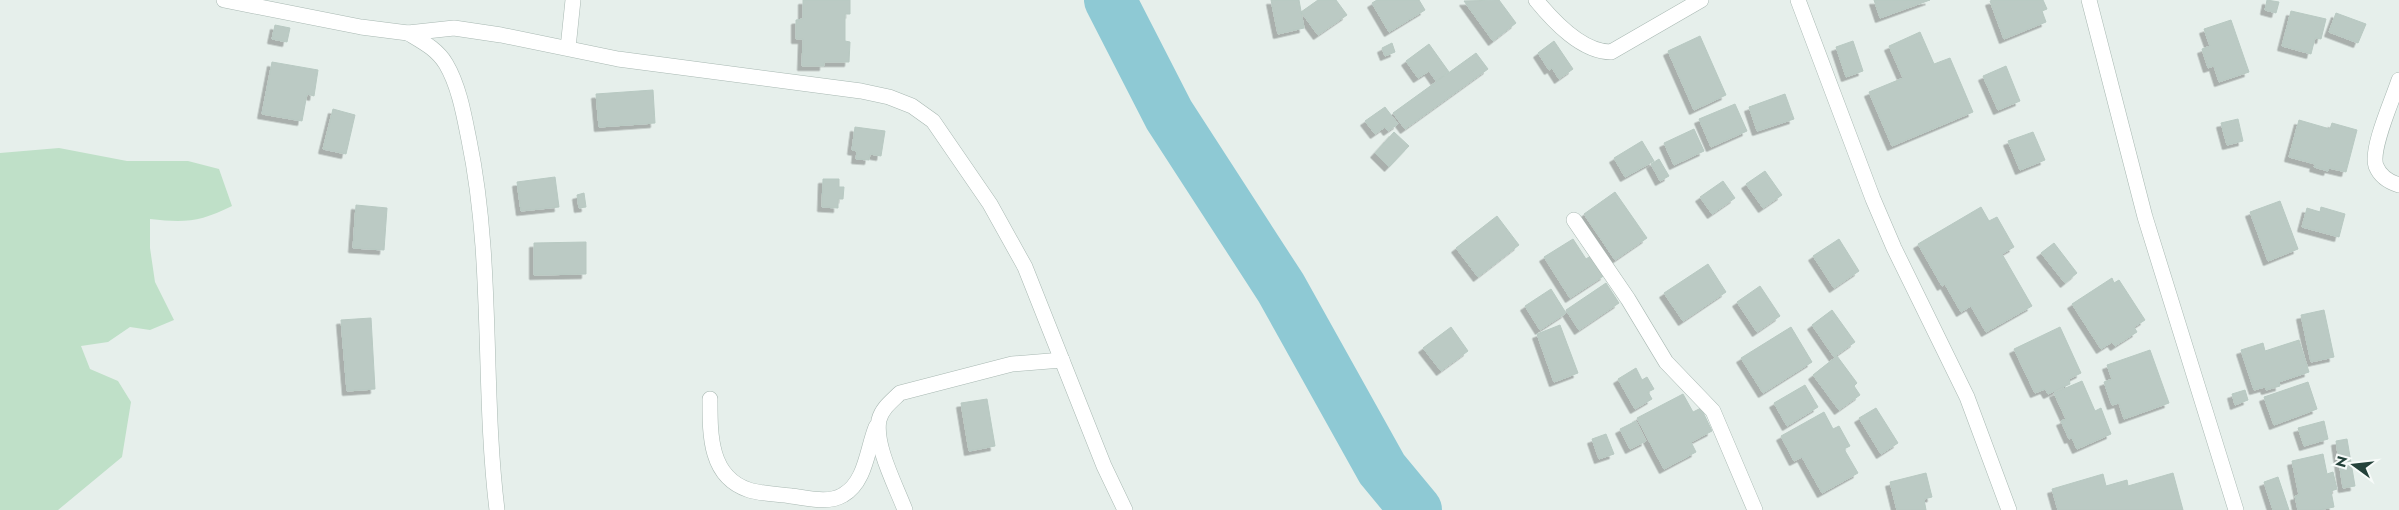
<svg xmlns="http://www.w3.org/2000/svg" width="2399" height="510" font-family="Jost,sans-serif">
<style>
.green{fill:#bfe0c8}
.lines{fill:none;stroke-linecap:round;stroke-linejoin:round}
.river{stroke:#8ec9d4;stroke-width:52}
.building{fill:#bbcac4;stroke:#b8c9c2;filter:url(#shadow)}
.minor-casing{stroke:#a8b8b2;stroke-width:16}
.minor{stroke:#fff;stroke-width:15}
</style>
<defs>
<filter id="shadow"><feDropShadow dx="-4.5" dy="4.5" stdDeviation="0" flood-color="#0004"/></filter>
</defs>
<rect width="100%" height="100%" fill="#e6efeb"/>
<!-- green -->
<path class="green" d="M59,148l68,13h61l31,8 13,37c-32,16 -47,17 -82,13v29l5,34 19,38 -24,10 -20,-3 -22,15 -27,4 9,23 28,12 13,21 -9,55 -64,53h-58v-357z"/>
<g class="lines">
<!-- river -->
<path class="river" d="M1110,0l59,115 112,173 101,181 34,41"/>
</g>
<!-- building -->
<g class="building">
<path d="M803,0h47v14h-5v27l5,1 -1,20h-25v4h-22l1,-27h-7v-19l7,-1z"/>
<path d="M1271,0h28l5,28 -26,6z"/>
<path d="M1318,0h18l11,15 -29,20 -17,-23z"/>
<path d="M1377,0h42l6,10 -36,22 -17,-29z"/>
<path d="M1499,0l17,23 -23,18 -29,-40z"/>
<path d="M1874,0h56l-50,18z"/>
<path d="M1993,0h50l4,9 -5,2 4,11 -42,17 -14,-38z"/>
<path d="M2267,0l12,2 -3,11 -11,-3z"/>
<path d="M2291,11l35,8 -5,20 -6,-1 -4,16 -29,-8z"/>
<path d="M2336,13l30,11 -8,19 -29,-11z"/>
<path d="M2231,20l18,52 -30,10 -5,-16 -6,2 -6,-19 8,-3 -6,-17z"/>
<path d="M275,25l15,3 -3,14 -15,-3z"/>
<path d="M1920,32l14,32 16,-6 23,54 -81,34 -23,-54 34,-14 -14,-32z"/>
<path d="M1700,36l26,59 -32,15 -26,-59z"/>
<path d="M1554,41l19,28 -14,10 -7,-11 -3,2 -11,-17z"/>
<path d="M1853,41l10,30 -17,6 -10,-30z"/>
<path d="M1392,43l3,9 -10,4 -3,-8z"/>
<path d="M1429,44l20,28 -13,9 -7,-10 -11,7 -12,-17z"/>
<path d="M1476,53l12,16 -83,60 -12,-16z"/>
<path d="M272,62l46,8 -4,26 -7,-2 -5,27 -40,-7z"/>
<path d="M2006,66l14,35 -22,9 -15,-34z"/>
<path d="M653,90l2,33 -56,4 -3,-33z"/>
<path d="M1785,94l9,25 -37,12 -8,-24z"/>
<path d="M1735,104l12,27 -36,16 -12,-28z"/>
<path d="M1385,107l13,17 -10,7 -3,-4 -10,7 -10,-13z"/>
<path d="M333,109l22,6 -9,39 -23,-5z"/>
<path d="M2238,119l5,22 -16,4 -6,-22z"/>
<path d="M2299,120l31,9 2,-6 25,7 -11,42 -17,-4 -1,3 -14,-4 1,-3 -26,-7z"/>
<path d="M855,127l30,4 -4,25 -11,-2 -1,6 -13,-1 1,-8 -5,-1z"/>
<path d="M1694,129l10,22 -30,14 -10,-22z"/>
<path d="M1394,132l15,14 -20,21 -14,-14z"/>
<path d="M2033,132l12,28 -25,10 -12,-29z"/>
<path d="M1642,141l12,20 -29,16 -11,-19z"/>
<path d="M1659,159l10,17 -9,5 -9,-17z"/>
<path d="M1765,171l17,24 -19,13 -17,-24z"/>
<path d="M555,177l4,30 -38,4 -4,-29z"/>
<path d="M823,179h16v8h5l-1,12h-5v9l-16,-1z"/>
<path d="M1723,181l12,17 -23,16 -12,-17z"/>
<path d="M1615,192l32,46 -32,22 -31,-46z"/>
<path d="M584,193l2,14 -7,1 -2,-13z"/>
<path d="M2280,201l18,48 -30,12 -18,-49z"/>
<path d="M356,205l31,3 -3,42 -31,-2z"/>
<path d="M1981,207l8,14 8,-4 17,30 -12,7 30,52 -46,26 -15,-26 -10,6 -16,-28 -3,2 -24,-42z"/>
<path d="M2321,207l24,7 -6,23 -37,-10 5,-19 13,4z"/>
<path d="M1497,216l22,29 -41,32 -22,-29z"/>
<path d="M1573,239l13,20 6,-4 13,20 -35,23 -26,-41z"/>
<path d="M1839,239l20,32 -25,17 -21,-32z"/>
<path d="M586,242v32l-52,1v-32z"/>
<path d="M2054,243l23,30 -12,10 -24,-30z"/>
<path d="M1708,264l18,28 -43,29 -19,-28z"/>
<path d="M2112,278l2,5 5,-3 26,40 -11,7 3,5 -22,14 -3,-4 -11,7 -29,-45z"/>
<path d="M1606,283l13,20 -40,27 -13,-20z"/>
<path d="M1760,286l20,30 -23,16 -20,-30z"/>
<path d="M1551,289l15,24 -26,17 -15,-24z"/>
<path d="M1832,310l23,32 -21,15 -22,-32z"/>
<path d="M2324,310l10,47 -23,5 -10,-47z"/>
<path d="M371,318l4,71 -28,2 -6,-71z"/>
<path d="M1560,325l18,48 -24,9 -17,-48z"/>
<path d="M1451,327l17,24 -27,20 -18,-23z"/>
<path d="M1791,327l21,35 -49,31 -22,-35z"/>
<path d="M2060,327l21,46 -12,6 1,5 -22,10 -3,-5 -10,4 -21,-44z"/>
<path d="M2299,340l10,32 -30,10 1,4 -14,4 -1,-3 -11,3 -13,-40 22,-7 2,8z"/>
<path d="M2150,350l19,53 -45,16 -5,-16 -7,2 -8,-23 8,-3 -5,-14z"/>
<path d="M1837,356l20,27 -3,3 6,9 -21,15 -26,-35z"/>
<path d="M1636,368l6,12 5,-3 7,12 -6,3 4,7 -17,10 -17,-30z"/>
<path d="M2082,381l13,30 6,-3 10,26 -34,15 -5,-11 -3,1 -8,-18 5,-2 -12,-26z"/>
<path d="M2308,382l9,27 -43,16 -10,-28z"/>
<path d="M1805,385l13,22 -31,19 -13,-23z"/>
<path d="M2245,390l3,10 -13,5 -3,-11z"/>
<path d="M1683,394l10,18 8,-4 11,23 -21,11 5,10 -32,17 -27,-51z"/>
<path d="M987,399l8,47 -26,5 -8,-48z"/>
<path d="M1876,408l22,35 -17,11 -22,-36z"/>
<path d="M1824,412l9,17 6,-3 11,20 -6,3 14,24 -36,20 -20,-36 -8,4 -13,-25z"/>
<path d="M1636,421l10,20 -16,8 -10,-20z"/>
<path d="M2324,421l4,18 -24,7 -6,-18z"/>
<path d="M1606,434l8,20 -15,5 -7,-20z"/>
<path d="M2347,439l8,47 -12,2 -7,-47z"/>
<path d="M2323,454l4,20 6,-2 4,17 -6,2 3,16 -15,3h-21l-3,-14 4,-1 -7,-34z"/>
<path d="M1926,473l6,24 -8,2 2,11h-29l-7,-28z"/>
<path d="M2173,473l10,37h-125l-6,-21 51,-15 3,12 21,-6 1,6z"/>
<path d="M2278,477l11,33h-16l-9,-28z"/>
</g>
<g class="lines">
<defs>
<g id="minor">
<path d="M224,0l137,27 47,6 46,-5 47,7 117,24 243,32 28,6 23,9 21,15 57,83 35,63 79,199 21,44"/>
<path d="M1536,0c18,22 46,52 75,52l90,-52"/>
<path d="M1798,0l75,199 21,49 73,149 42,113"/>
<path d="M2089,0l56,217 91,293"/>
<path d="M408,33c15,9 29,16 38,31 13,22 18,51 23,76 25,121 13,247 28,370"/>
<path d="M568,48l5,-48"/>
<path d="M2399,80c-6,19 -29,69 -23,86 4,10 13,16 23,19"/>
<path d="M1574,220l54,79 38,63 47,49 42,99"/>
<path d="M710,399c0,35 -1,78 39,91 13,4 29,4 42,6 17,2 37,8 52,-1 23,-13 24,-46 33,-68"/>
<path d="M905,510c-9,-24 -31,-65 -26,-90 3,-12 13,-19 21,-27l112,-29 50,-4"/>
</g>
</defs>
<!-- minor casing -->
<use href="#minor" class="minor-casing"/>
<!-- minor -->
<use href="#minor" class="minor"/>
</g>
<!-- north arrow -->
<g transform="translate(2354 465) rotate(285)" stroke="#f7fbf9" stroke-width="4" paint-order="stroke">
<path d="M0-4L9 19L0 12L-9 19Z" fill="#24423a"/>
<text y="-8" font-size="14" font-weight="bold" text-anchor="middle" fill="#24423a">N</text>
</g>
</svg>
